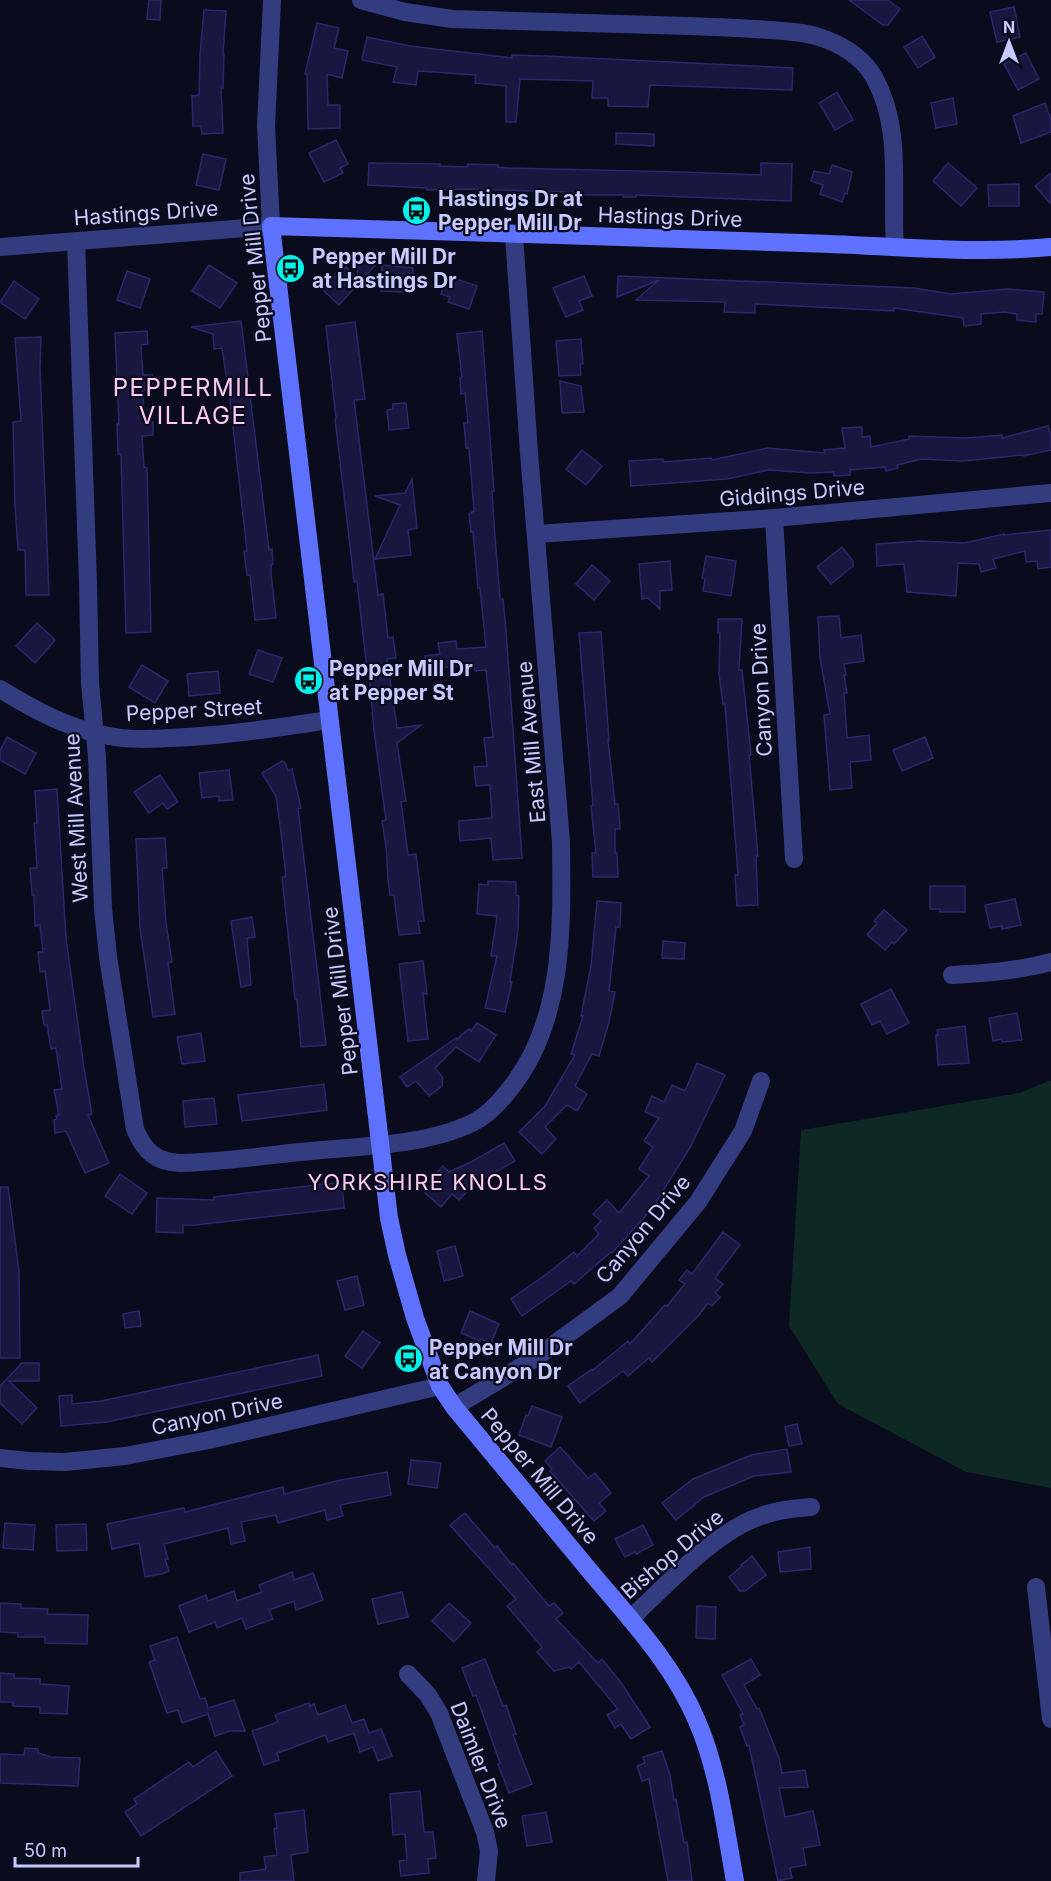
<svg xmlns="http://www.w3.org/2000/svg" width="1051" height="1881" font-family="Inter,sans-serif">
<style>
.green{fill:#0e2824}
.building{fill:#191640;stroke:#2b276d;stroke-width:1.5}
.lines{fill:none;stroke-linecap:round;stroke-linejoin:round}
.street{stroke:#343c80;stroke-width:18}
.secondary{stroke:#5f72ff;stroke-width:18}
.labels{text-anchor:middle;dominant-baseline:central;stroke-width:4.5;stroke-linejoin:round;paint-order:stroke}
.poi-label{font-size:21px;font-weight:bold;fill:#c8caff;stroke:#0b0b1e;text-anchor:start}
.street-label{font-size:21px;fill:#c8caff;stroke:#0b0b1e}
.neighbourhood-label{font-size:22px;letter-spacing:1.5px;fill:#ffcaf3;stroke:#0b0b1e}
.quarter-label{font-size:24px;letter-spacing:1.5px;fill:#ffcaf3;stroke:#0b0b1e}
</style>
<rect width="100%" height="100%" fill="#0b0b1e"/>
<!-- green -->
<path class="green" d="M1051,1080v408l-85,-16 -128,-68 -49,-78 12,-196 218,-37z"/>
<!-- building -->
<g class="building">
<path d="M149,0h12l-1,20 -13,-1z"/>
<path d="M849,0h39l12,9 -12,16h-5z"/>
<path d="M1014,7l6,30 -23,5 -7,-30z"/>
<path d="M204,10l22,1 -3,43h1l-1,34h-2l2,45 -21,1 -1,-8h-8l-1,-30 7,-1 1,-41z"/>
<path d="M317,23l22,5 -5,20 14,3 -6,27 -15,-4 1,31h12v23l-32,1 -1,-55h-2z"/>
<path d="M922,36l13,21 -17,11 -14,-21z"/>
<path d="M367,37l43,9 102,12v-3l33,1 248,12 -1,22 -142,-5 -2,22 -40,-1v-8h-16l1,-17 -73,-2 -4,43h-10v-36l-31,-3 1,-8 -58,-4 -2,14 -23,-3 4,-15 -35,-7z"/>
<path d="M1026,53l13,26 -21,11 -14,-26z"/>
<path d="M837,92l16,28 -18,10 -16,-27z"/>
<path d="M953,98l4,26 -21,4 -5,-25z"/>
<path d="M1045,103l6,17v12l-30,11 -8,-27z"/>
<path d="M616,133l38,1v12l-38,-2z"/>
<path d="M336,140l12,24 -8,4 3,5 -19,9 -15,-29z"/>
<path d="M203,154l23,5 -7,31 -23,-5z"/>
<path d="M369,163l71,1v2l27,1 1,-3 30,1v2l9,1 175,4 79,3v-12l31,1 -1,37 -155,-6v2h-13v-2h-49v-2l-9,-1 -98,-3 -40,1v-2l-59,-3z"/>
<path d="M948,163l29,25 -16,18 -28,-25z"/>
<path d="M832,165l20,7 -5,22 -2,-1 -3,9 -22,-8 3,-9 -12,-4 3,-10 15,3z"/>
<path d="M1051,173v31l-16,-18z"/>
<path d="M1019,184v22h-30l-1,-21z"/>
<path d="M358,262l19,1 -38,42 -17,-16 24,-22 11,10z"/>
<path d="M209,265l28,18 -17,25 -28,-17z"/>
<path d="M382,265l31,3 -1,22 -8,-1 -1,3 -22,-1z"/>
<path d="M127,271l23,8 -10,29 -23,-8z"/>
<path d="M447,276l30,10 -8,23 -21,-7 2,-5 -9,-3z"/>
<path d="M584,276l8,20 -13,5 4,9 -17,7 -13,-29z"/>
<path d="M618,276l296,12 37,6 57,-5 36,3 -2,22h-6v8l-19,-2v-6l-13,-2 -23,2v10l-17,2 -1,-8 -69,-10v3l-139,-7v9l-31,-1 1,-10 -89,-2 23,-20 -42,17z"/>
<path d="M14,281l25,18 -14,20 -25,-17z"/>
<path d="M241,321l28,229 3,-1 1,15 -2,1v8l5,45 -21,2 -5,-45h-3l-3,-24h3l-5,-45 -12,-105 -8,-53 -8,1 -1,-15 -22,-7z"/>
<path d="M355,322l10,77 -11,1 24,195 5,-1 5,44 5,-1 3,21 -9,1 10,69 24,-3 -24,18 9,58 -5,1 7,53 8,-1 8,67h-6l2,12 -21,2 -5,-40h-4l-2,-16 -2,-33 -4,-25 4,-1 -12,-89 -5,-61h-2l-10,-89 -3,1 -3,-28 -16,-135 1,-1 -10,-92z"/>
<path d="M147,331l1,13 -7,1 2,30h9l1,15h-10l1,33 9,-1v13l-11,1 2,31 3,1 4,164 -25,1 -5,-179h-3l-1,-30h2l-4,-91z"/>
<path d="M482,331l12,160h-2l3,46 5,62h3l3,31 16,228 -29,2 -2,-22 -31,3 -1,-14v-6l33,-3 -2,-33 -14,1 -2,-19 13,-1 -3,-28 9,-1 -7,-67 -11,1 -1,-7 -47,5 -2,-13 15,-2 -2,-11 18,-2 1,8 29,-2 -6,-59h-2l-5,-56h-2l-2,-18 5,-3 -5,-63h-3l-2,-25h4l-3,-30 -4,1 -1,-16h2l-5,-44z"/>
<path d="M41,337l-1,31 9,227h-23l-1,-45h-7l-3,-45 -2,-83 8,-1 -6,-83z"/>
<path d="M581,339l2,25h-3l1,11 -22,1 -3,-35z"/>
<path d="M560,381l21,5 3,26 -22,1z"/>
<path d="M406,403l3,25 -20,2 -2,-20 6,-1v-5z"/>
<path d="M1048,426l3,11v13l-28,6 -1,-1 -59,6 -42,-2 -24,6 1,3 -12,3 -1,-4 -35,3v5l-16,1v-4l-23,1 -42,-3 -42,9 -96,7 -2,-25 34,-2v3l48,-4 1,2 55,-12 58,5 -1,-3 21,-2 -3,-20 20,-1v10l8,-1 1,11 38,-8v-3l58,2 35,-3v3z"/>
<path d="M582,450l20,16 -16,19 -20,-16z"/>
<path d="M412,479l5,49 -9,2 3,25 -36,4 25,-54 -25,-9 30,-3z"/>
<path d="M1051,530v37l-13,2 -1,-8 -11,1 -1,-11 -32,8 3,9 -15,4 -2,-8 -21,-1 -2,33 -49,-4 -3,-28 -27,2 -1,-22 45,-3 44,2 39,-9v1z"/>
<path d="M842,547l11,14v5l-22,18 -14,-17z"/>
<path d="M706,556l30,5 -5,35 -28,-5 2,-12 -3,-1z"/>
<path d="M670,561l2,29 -12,1v18l-12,-11 -6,1 -3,-35z"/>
<path d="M592,565l18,16 -16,19 -18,-16z"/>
<path d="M839,616l2,22 20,-3 3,26 -20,3 2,11h-2l3,18h-3l3,45 22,-3 2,25 -21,2 2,26 -22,2 -6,-75 6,-1 -10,-56 -2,-41z"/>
<path d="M718,619h24l-3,51h3l9,85h-2l9,101h-2l2,49 -21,1 -2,-31h3l-13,-171h-2l-4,-30 1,-41h-2z"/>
<path d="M37,623l18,17 -20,23 -19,-17z"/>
<path d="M601,632l8,108h-1l7,64h3l2,25h-5v24h2l1,24h-25l-1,-24h4l-5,-47h2l-14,-173z"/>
<path d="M258,650l24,8 -9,24 -24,-8z"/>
<path d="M142,665l26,16 -13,22 -26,-16z"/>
<path d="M218,671l2,22 -31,3 -2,-22z"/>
<path d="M7,737l29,16 -11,21 -25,-14v-9z"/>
<path d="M925,737l8,21 -31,13 -9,-21z"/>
<path d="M282,761l3,1 3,9 4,-2 9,39 -3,1 28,236 -25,2 -4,-48h-2l-13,-122h4l-5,-45 -5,-36 -14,-23z"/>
<path d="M229,770l4,30 -14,1v-5l-17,2 -3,-25z"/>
<path d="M160,775l18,27 -11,7 -4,-6 -14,10 -15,-21z"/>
<path d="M57,789l9,150 18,129 8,46 -4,1 21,48 -24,10 -19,-42 -11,2 -1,-13 3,-1 -1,-3 3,-1 -5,-25 8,-1 -6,-41 -5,1 -4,-24h-3l-2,-14 8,-1 -5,-39 -5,1 -2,-20h5l-3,-27 -5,1 -1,-31h-2l-2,-27h7l-3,-45h3l-2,-32z"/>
<path d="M165,838l2,30h-5l4,55 6,39 -4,1 7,51 -22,3 -13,-89 -4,-89z"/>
<path d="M488,881l28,1v13l3,1 -1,34 -8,52h2l-7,30 -20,-4 12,-52h-6l6,-40 -20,-2 2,-30 9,1z"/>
<path d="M930,886h35v26h-25v-3h-10z"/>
<path d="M1015,899l6,26 -19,4v-3l-12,2 -5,-23z"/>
<path d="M597,901l24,2 -1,24h-4l-7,64 6,1 -6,30 -10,34 -7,-2 -17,32 12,8 -10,17 -10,-6 -22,22 11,12 -14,15 -23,-22 26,-26 30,-51 -4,-1 12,-38h-2l10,-50z"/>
<path d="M884,910l23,20 -13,14 -2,-2 -7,8 -18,-15 10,-12 -3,-2z"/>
<path d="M252,917l3,20 -8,1 4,47 -10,2 -10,-66z"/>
<path d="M663,941l22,2 -1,16 -22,-1z"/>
<path d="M423,961l4,33 -4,-1 5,46 -20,2 -9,-77z"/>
<path d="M891,989l18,34 -22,11 -7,-13 -8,4 -11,-21z"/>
<path d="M1017,1013l5,27 -20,2v-3l-9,2 -4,-23z"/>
<path d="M477,1023l19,12 -17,27 -23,-15 -21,21 8,10 -1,8 -13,10 -13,-15 -9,6 -7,-10 56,-39 1,2 4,-5 8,-6 2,2z"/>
<path d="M965,1026l4,37 -31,2 -2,-30h2l-1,-5z"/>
<path d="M201,1033l4,28 -23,3 -5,-27z"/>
<path d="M697,1063l28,12 -34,71 -35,56 1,1 -45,50 -1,-1 -37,32 -3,-3 -49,35 -11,-17 37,-26 26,-21 3,4 22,-22 -5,-6 7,-7 -8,-7 14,-14 12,13 30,-37 -10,-7 14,-22 -9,-6 15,-23 -14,-6 7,-16 12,6 8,-17 13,6z"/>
<path d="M324,1084l3,26 -85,11 -4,-26z"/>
<path d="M214,1098l3,26 -32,3 -2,-26z"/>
<path d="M504,1143l11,18 -41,23 -15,16 -7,-6 -11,13 -16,-14 8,-9 -4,-3 14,-15 6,6 24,-11z"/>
<path d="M120,1174l27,19 -15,21 -27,-18z"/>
<path d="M342,1182l2,26 -148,17h-13v8l-27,-1 1,-34 57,2v-3z"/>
<path d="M0,1187h8l11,84 1,87h-20z"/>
<path d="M723,1232l17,13 -25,33 8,6 -8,9 5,4 -8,9 -4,-3 -9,12 -47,47 -3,-4 -21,18 -5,-5 -43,32 -12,-17 24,-17 1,1 35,-29 2,3 35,-39 2,1 18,-22 -6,-4 8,-10 5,4z"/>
<path d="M455,1246l8,30 -19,5 -7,-30z"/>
<path d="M357,1276l7,29 -19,5 -8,-29z"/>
<path d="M139,1311l2,15 -16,2 -2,-14z"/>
<path d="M470,1311l29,13 -8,19 -11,-4v2l-19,-8z"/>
<path d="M363,1331l17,12 -18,25 -17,-12z"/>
<path d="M318,1355l4,21 -215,46 -46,4 -2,-30 13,-1v9l29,-3z"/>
<path d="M22,1363h17v18h-30l28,27 -15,16 -22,-21v-17z"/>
<path d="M532,1406l30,11 -11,30 -32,-12 7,-20 2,1z"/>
<path d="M797,1424l5,20 -13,2 -4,-19z"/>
<path d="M560,1447l28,31 7,-5 16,20 -12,10 7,8 -12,10 -44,-50 2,-2 -7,-8z"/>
<path d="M787,1449l4,23 -37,4 -50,21 -28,23 -14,-17 31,-24 58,-24z"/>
<path d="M411,1460l30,3 -4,25 -29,-4z"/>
<path d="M387,1472l4,23 -51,10 3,11 -16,4 -2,-10 -47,13 -2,-8 -35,7 4,19 -14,3 -3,-16 -64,16 4,15h-3l4,12 -7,3 -17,3 -6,-34 -27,6 -5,-25 77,-16 1,4 98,-25 1,7 57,-14z"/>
<path d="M465,1513l30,35 2,-2 15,19 1,-2 36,43 5,-3 9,10 -7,6 42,44 4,-4 20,25 28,43 -19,12 -10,-15 -6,4 -8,-13 11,-6 -39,-47 -8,7 -1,-2 -16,4 -17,-19 5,-5 -35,-41 9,-7 -66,-74z"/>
<path d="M5,1523l30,2 -2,25 -30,-2z"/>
<path d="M86,1524l1,26 -30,1 -1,-26z"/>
<path d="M643,1525l10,20 -17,9 -1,-2 -10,5 -10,-18z"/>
<path d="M810,1547l1,22 -31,3 -2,-20z"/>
<path d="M752,1556l14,19 -21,16h-5l-11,-14 13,-11 -1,-1z"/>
<path d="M292,1572l2,8 19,-7 10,27 -27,10 -2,-9 -25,9 4,9 -27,10 -4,-11 -25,10 -2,-6 -26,10 -10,-26 27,-11 2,6 26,-10 3,10 25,-9 -3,-7z"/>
<path d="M402,1592l6,25 -30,7 -6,-25z"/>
<path d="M0,1603l21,1v4l27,1 -1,5 41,1 -1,29 -42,-1v-6h-27v-4l-18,-1z"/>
<path d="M449,1603l22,20 -17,19 -22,-21z"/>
<path d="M697,1606l19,1 -1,32 -19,-1z"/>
<path d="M177,1637l23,62 5,-1 3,10 26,-8 11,31h-15l-15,5 -7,-22 -26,9 -4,-13 -11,3 -18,-51 6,-2 -5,-14z"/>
<path d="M485,1659l18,47 3,-1 10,29 -3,1 19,49 -23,9 -11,-29 2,-1 -24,-68 -3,1 -11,-28z"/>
<path d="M751,1659l9,16 -16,10 13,24 2,-1 20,50 3,15 23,-3 3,17 -29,1 6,29 28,-6 7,34 -17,3 3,17 -16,3 2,10 -14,3 -29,-136 -2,1 -7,-19 4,-2 -4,-10 3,-1 -21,-39z"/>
<path d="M0,1673l14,1v4l26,1v5l29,2 -2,28 -27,-1v-6l-27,-1v-4h-13z"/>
<path d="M309,1703l1,3 4,-2 4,11 27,-10 7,18 12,-4 5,14 12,-4 11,27 -14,5 -5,-14 -13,5 -6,-19 -26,9 -3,-7 -36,14 -12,4 2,7 -15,5 -12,-34 26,-9 -3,-7z"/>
<path d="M25,1748l13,1v4l13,4 29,1 -2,28 -78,-3v-29l24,1z"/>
<path d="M216,1751l16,25 -91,60 -16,-24 12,-8 -3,-5 55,-37 4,5z"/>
<path d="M662,1751l8,24 4,25 2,-1 8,44 3,-1 5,39h-24l-19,-102 -7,2 -5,-15 8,-3 -2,-6z"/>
<path d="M420,1791l4,41h9l3,26 -8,1 1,14 -28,3 -2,-15 8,-1 -2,-26 -12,1 -3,-41z"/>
<path d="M304,1810l4,42 -17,3 3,26h-54v-8l26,-4 -2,-12 13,-2 -3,-26 3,-1 -2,-14z"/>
<path d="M546,1812l6,30 -25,4 -5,-30z"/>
</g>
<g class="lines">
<!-- street -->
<g class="street">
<path d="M361,0l44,12 47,7c79,2 158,4 237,7 27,1 54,2 81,4 16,1 31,2 46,6 23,7 45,19 58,41 29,51 17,114 21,170"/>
<path d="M76,241l12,342 2,100 7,74 6,151 5,49 27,172c9,22 21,33 45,34 47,-1 94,-9 141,-13 47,-4 108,-6 151,-27 15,-7 27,-20 37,-33 56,-68 53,-165 52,-248l-32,-389 -15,-218"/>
<path d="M0,247l271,-21 -5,-100 6,-126"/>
<path d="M774,518l20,341"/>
<path d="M537,534l237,-16 277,-25"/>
<path d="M0,689c34,21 69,40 109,47 20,4 40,3 60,2 54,-2 107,-10 160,-18"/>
<path d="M952,975c34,-2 66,-4 99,-13"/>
<path d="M454,1407l80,-48 86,-63 78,-94 45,-71 18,-50"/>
<path d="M0,1458l29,3 36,1 60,-6 84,-16 231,-54"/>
<path d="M1036,1587l15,132"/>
<path d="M630,1619c37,-34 84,-87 131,-103 16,-6 33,-8 50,-9"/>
<path d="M408,1674l20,21 11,18 46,119 4,19 -3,30"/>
</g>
<!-- secondary -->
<path class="secondary" d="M735,1881c-10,-54 -16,-109 -38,-160 -23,-55 -65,-100 -103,-145 -46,-56 -93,-112 -140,-169l-14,-21 -25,-68 -18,-63 -8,-37 -118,-992c177,4 354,12 531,17 83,2 166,12 249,4"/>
</g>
<!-- icons -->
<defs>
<symbol id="bus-disc" viewBox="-11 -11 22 22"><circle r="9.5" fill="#00f3e8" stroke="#0b0b1e"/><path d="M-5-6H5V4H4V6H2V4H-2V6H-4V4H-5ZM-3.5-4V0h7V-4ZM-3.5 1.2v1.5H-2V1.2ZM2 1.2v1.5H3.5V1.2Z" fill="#111"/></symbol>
</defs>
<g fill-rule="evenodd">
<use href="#bus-disc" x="400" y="194" width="33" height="33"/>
<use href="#bus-disc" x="274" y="252" width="33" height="33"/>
<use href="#bus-disc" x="292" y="664" width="33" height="33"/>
<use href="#bus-disc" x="392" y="1342" width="33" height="33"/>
</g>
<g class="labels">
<!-- poi labels -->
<g class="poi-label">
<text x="438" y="198">Hastings Dr at<tspan x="438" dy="24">Pepper Mill Dr</tspan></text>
<text x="312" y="256">Pepper Mill Dr<tspan x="312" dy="24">at Hastings Dr</tspan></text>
<text x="329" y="668">Pepper Mill Dr<tspan x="329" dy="24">at Pepper St</tspan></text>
<text x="429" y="1347">Pepper Mill Dr<tspan x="429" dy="24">at Canyon Dr</tspan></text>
</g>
<!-- street labels -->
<g class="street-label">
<text transform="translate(146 213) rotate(-4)">Hastings Drive</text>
<text transform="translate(670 217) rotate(2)">Hastings Drive</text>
<text transform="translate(255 258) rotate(-96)">Pepper Mill Drive</text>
<text transform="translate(792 493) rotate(-5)">Giddings Drive</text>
<text transform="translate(761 690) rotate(-93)">Canyon Drive</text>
<text transform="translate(194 710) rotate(-3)">Pepper Street</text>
<text transform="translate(531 742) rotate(-95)">East Mill Avenue</text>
<text transform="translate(76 818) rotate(-93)">West Mill Avenue</text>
<text transform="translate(340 991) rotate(-97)">Pepper Mill Drive</text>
<text transform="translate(643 1229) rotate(-50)">Canyon Drive</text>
<text transform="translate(217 1414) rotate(-12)">Canyon Drive</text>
<text transform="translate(540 1476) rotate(50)">Pepper Mill Drive</text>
<text transform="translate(672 1554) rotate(-40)">Bishop Drive</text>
<text transform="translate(481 1765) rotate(69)">Daimler Drive</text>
</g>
<!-- neighbourhood labels -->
<g class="neighbourhood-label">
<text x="428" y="1182">YORKSHIRE KNOLLS</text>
</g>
<!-- quarter labels -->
<g class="quarter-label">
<text x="193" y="387">PEPPERMILL<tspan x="193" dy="28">VILLAGE</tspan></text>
</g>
</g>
<!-- north arrow -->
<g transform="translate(1009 42)" stroke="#0b0b1e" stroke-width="4.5" paint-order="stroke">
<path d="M0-4.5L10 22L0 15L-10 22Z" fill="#c8caff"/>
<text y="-9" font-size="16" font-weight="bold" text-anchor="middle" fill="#c8caff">N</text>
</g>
<!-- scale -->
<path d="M15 1857v9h123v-9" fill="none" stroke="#c8caff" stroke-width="3"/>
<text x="24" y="1857" font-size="18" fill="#c8caff" stroke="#0b0b1e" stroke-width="4.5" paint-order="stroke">50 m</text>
</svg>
